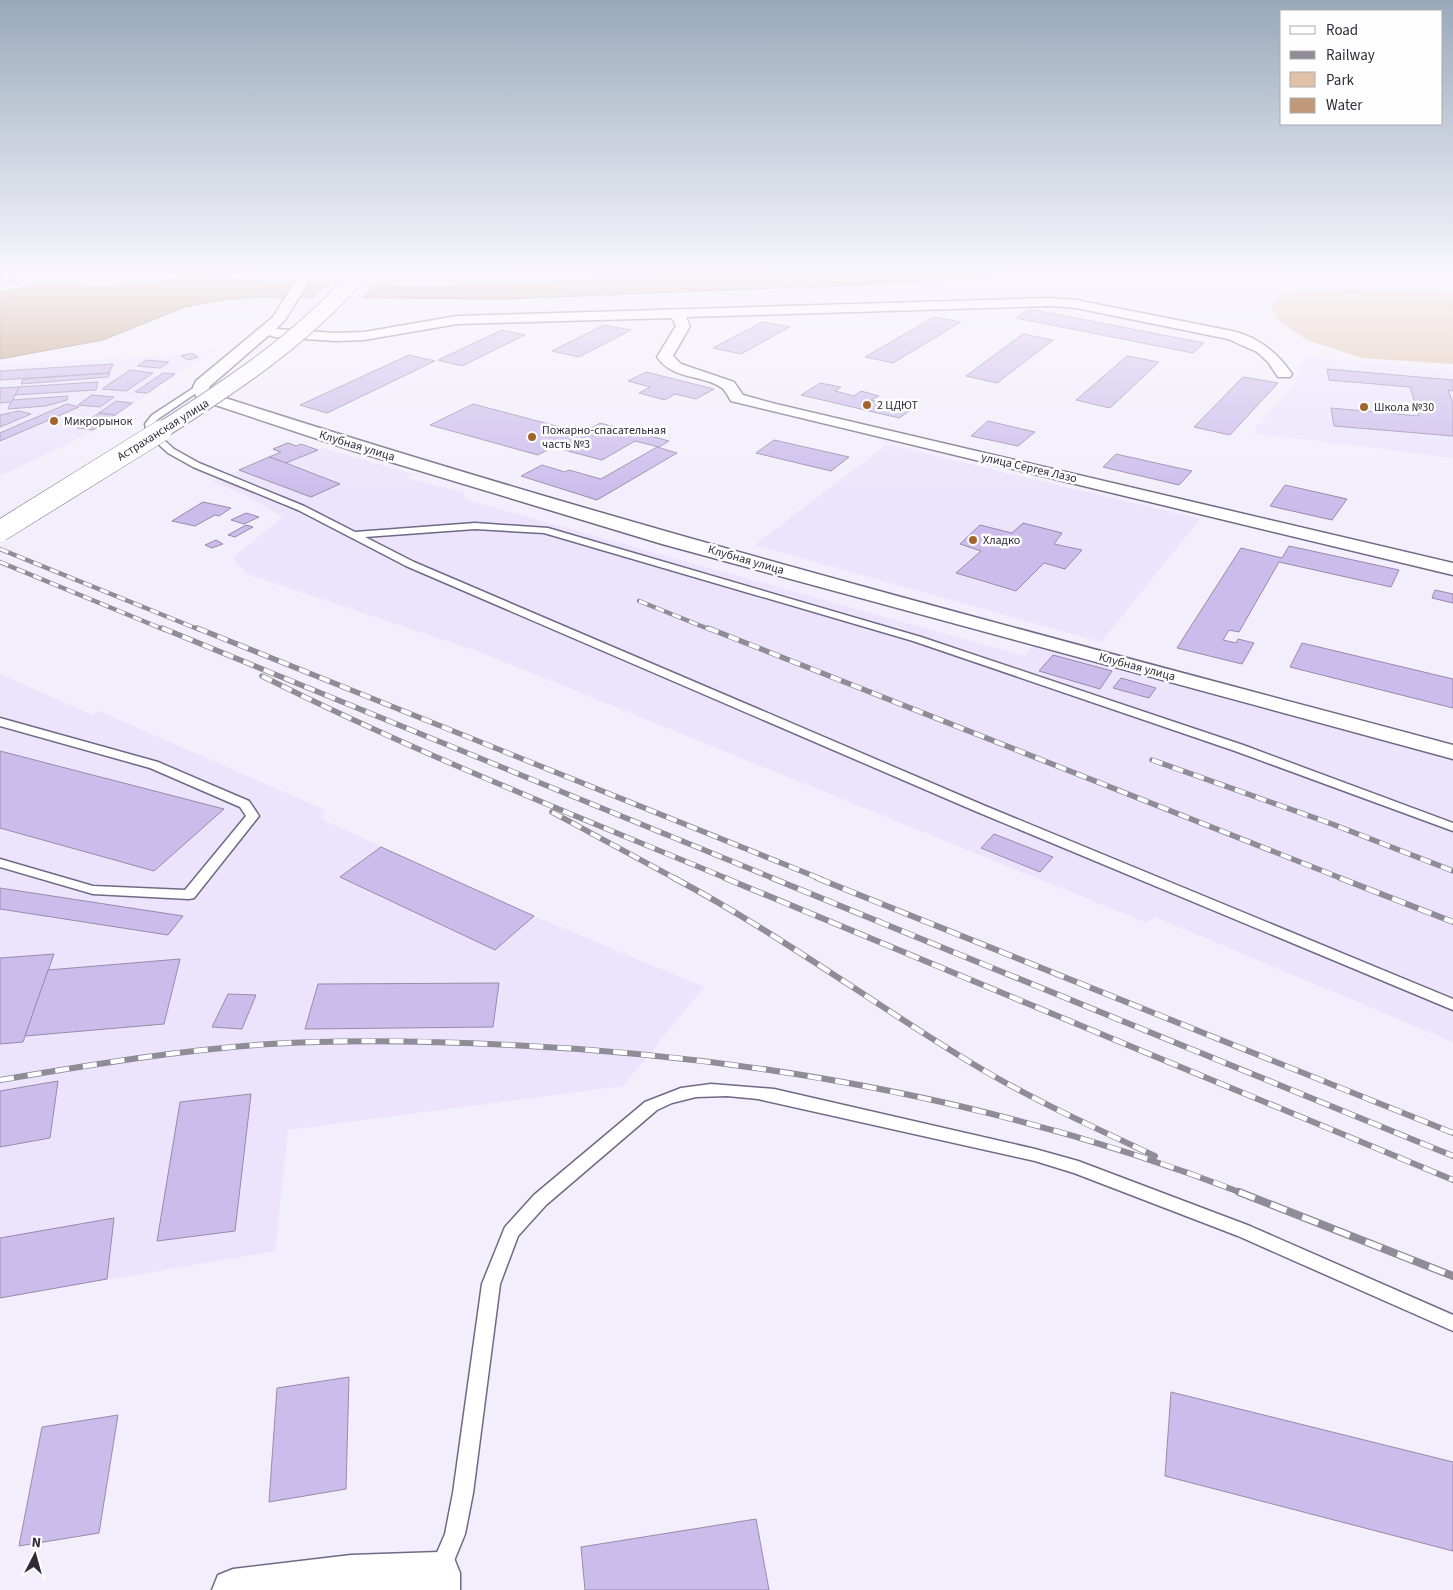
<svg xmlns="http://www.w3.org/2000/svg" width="1453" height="1590" font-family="'Source Sans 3',sans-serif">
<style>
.built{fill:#ebe4fc}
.green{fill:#e1c2a9}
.water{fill:#c19978;stroke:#957864}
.pier{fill:#f2eefb}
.building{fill:#cbbceb;stroke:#958caa}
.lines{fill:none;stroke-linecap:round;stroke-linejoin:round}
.service-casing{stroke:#716885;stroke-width:3}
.minor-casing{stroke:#716885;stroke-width:3}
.service{fill:#fff;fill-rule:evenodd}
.minor{fill:#fff;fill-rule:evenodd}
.rail-far3-casing{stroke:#8f8b97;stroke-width:4.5}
.rail-far2-casing{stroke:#8f8b97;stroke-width:5.5}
.rail-far1-casing{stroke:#8f8b97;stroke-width:6}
.rail-casing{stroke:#8f8b97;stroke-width:8}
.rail-far3{stroke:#fefefe;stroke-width:3;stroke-dasharray:9;stroke-linecap:butt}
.rail-far2{stroke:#fefefe;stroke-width:4;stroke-dasharray:11;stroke-linecap:butt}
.rail-far1{stroke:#fefefe;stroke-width:4.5;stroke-dasharray:14;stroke-linecap:butt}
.rail{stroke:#fefefe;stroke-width:5.5;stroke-dasharray:17;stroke-linecap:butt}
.primary-bridge-far1-casing{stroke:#716885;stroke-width:18;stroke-linecap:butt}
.primary-bridge-casing{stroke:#716885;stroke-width:22;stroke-linecap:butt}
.primary-bridge-far1{stroke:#fff;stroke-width:16}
.primary-bridge{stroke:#fff;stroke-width:21}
.poi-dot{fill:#a3652b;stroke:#fefefe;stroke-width:2}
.labels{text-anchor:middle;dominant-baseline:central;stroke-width:5;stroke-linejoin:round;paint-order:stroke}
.far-poi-label{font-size:12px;fill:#2f2b37;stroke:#fefefe;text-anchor:start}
.far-street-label{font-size:12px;fill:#2f2b37;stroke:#fefefe}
</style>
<rect width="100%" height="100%" fill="#f2eefb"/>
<!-- built -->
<g class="built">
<path d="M213,351l-119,80 -94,45v-112l118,-5z"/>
<path d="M1304,357l149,13v88l-201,-25 44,-51z"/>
<path d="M288,443l8,3 5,-2 17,6 5,-2 89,26 -5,4 56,14 4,8 557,156 10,-12 419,113v285l-298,-125 -8,6 -662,-269 -238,-80 -15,-16 51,-41 -37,-22 -34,-14 68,-28 -7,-4z"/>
<path d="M887,444l313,75 -99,123 -346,-97z"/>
<path d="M0,674l92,41 7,-4 226,99 -4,9 213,97 170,71 -81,99 -335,44 -13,121 -275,47z"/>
</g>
<!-- green -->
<path class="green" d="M1351,289l102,4v71l-91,-6 -55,-18 -30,-20 -6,-14 17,-13z"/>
<!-- water -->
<path class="water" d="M192,275l57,6 179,6 267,-12h320l-114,8 -394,16 -252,-2 -32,3 -38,7 -82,33 -103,19v-67l38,-8 70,3 62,-7z"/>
<!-- pier -->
<path class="pier" d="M330,282l45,1 -15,17h-49z"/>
<!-- building -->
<g class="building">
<path d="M1029,309l175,34 -11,10 -177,-35z"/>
<path d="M934,317l27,5 -68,41 -28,-6z"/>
<path d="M762,322l28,5 -49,27 -28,-6z"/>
<path d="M604,325l27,5 -52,27 -27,-6z"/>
<path d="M502,330l23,5 -63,31 -24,-6z"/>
<path d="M1023,334l30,6 -56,43 -31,-7z"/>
<path d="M191,353l7,4 -10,3 -7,-4z"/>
<path d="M409,355l26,6 -108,52 -27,-8z"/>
<path d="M1127,356l32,6 -49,46 -34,-8z"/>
<path d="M146,360l23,2 -9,6 -23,-2z"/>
<path d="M113,364l-4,9 -109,7v-9z"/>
<path d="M1327,369l126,11v11l-5,-1 5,13v33l-119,-10 -3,-18 88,8 -9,-29 -81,-7z"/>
<path d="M130,370l23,3 -27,18 -24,-2z"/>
<path d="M646,372l68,17 -18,10 -21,-5 -10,6 -26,-7 11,-6 -22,-6z"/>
<path d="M110,373l-2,4 -87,7 2,-5z"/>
<path d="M163,373l12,1 -28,19 -12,-1z"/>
<path d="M1243,377l35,6 -48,52 -36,-8z"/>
<path d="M98,382l-2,8 -81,5 3,-8z"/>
<path d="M820,383l21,4 -6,4 19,5 7,-5 18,5 -8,4 40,10 -12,8 -98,-23z"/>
<path d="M19,387l-7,15 -12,1v-15z"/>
<path d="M92,395l22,2 -14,10 -22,-2z"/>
<path d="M68,396l-1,4 -21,6 -38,3 4,-9z"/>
<path d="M116,401l16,2 -17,12 -16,-2z"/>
<path d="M67,404l12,3 -79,34v-8z"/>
<path d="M473,404l110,29 17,-10 69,18 -10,6 -24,-6 -33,19 -49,-13 -15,8 -108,-30z"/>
<path d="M19,411l12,3 -31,13v-12z"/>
<path d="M99,413l16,2 -22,15 -16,-2z"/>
<path d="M988,421l47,11 -17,14 -47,-10z"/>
<path d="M774,440l75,17 -18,14 -75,-18z"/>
<path d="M288,443l8,3 -15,6 -8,-3z"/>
<path d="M288,443l8,3 5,-2 17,6 -32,13 -17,-6 12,-5 -8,-3z"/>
<path d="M657,447l20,6 -80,47 -76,-24 21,-11 23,7 4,-2 32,9z"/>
<path d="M1116,454l76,17 -13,14 -76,-18z"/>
<path d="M269,457l17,6 54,21 -29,13 -72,-27z"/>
<path d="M1285,485l62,14 -15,21 -62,-14z"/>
<path d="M203,502l28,6 -12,8 -4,-1 -20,11 -23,-5z"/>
<path d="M246,513l13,4 -15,7 -13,-4z"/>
<path d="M1023,523l39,10 -8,11 28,6 -17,19 -21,-6 -28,28 -60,-18 25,-22 -21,-7 20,-19 32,8z"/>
<path d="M246,525l7,2 -18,10 -7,-2z"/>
<path d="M216,540l7,4 -11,4 -7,-3z"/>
<path d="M1289,546l110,24 -8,17 -112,-25 -40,70 -10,-2 -6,10 13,3 2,-4 16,4 -12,21 -65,-16 64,-100 41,10z"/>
<path d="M1435,590l18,4v9l-21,-5z"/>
<path d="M1302,643l151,36v29l-163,-41z"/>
<path d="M1053,655l59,16 -12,18 -61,-18z"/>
<path d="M1121,678l35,10 -7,10 -36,-10z"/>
<path d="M0,751l224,58 -70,62 -154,-43z"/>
<path d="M994,834l59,23 -13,15 -59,-24z"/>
<path d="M381,847l153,69 -39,34 -155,-73z"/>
<path d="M0,888l183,28 -15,19 -168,-26z"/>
<path d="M54,954l-31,88 -23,2v-86z"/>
<path d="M180,959l-16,65 -139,12 23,-66z"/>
<path d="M499,983l-6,44 -188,2 13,-45z"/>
<path d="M228,994l28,1 -14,34 -30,-2z"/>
<path d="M58,1081l-8,57 -50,9v-56z"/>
<path d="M251,1094l-16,137 -78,10 23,-139z"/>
<path d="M114,1218l-7,61 -107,19v-60z"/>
<path d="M349,1377l-3,112 -77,13 8,-114z"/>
<path d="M1171,1392l282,70v89l-288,-75z"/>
<path d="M118,1415l-19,118 -80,13 23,-119z"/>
<path d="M756,1519l13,71h-184l-4,-43z"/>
</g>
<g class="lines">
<defs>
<g id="service">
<path d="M198,385l7,2 -47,32 -5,5 1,7 20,18 25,14 105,43 51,26 120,-9 73,5 373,109 322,108 210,78v8l-218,-80 -322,-110 -369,-108 -69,-4 -110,8 49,25 569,243 470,194v11l-478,-199 -569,-245 -108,-56 -105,-43 -25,-14 -21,-19 -2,-10 7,-9z"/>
<path d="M0,718l158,44 91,39 10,15 -65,82 -5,1 -96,-5 -93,-27v-8l93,27 92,4 61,-74 -6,-9 -90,-39 -150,-42z"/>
<path d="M711,1084l63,5 261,60 43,12 172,65 203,89v16l-215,-95 -164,-63 -39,-12 -277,-62 -31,-3 -31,1 -24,6 -15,7 -111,95 -28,31 -18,48 -27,209 -8,41 -18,44 -7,4 -7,-4 -4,-7 16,-37 8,-41 29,-209 23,-57 29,-32 111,-93 36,-14z"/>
</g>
<g id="minor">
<path d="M3,275h14l-9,6 -5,-1z"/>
<path d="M299,275h14l-28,45 -9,9 60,4 28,-1 93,-16 594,-18 25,2 156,31c26,6 45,21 60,43l-2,3h-12l-10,-15 -11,-10 -29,-13 -152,-31 -25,-2 -365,11 4,9 -17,30 8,8 53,18 9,13 33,9 677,159v12l-722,-174c-2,-3 -5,-10 -9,-13 -19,-14 -48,-7 -65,-31l19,-31 -4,-8 -215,6 -93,16 -28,1 -61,-4 -6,-2 -60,52 1,6c410,133 827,241 1243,352v14l-791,-215 -311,-94 -154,-51 -4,-12 3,-6 77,-64z"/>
<path d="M439,1552l15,6 6,15v17h-248l6,-15 15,-6 118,-14z"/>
</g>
</defs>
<!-- service casing -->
<use href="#service" class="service-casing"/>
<!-- minor casing -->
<use href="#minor" class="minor-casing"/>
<!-- service -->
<use href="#service" class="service"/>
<!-- minor -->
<use href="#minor" class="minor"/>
<defs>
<g id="rail-far3">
<path d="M0,549l200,81"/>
<path d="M0,562l165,68"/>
<path d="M639,601l72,29"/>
</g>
<g id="rail-far2">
<path d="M162,628l613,251"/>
<path d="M197,628l624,251"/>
<path d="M708,628l635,251"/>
<path d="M262,676c152,76 310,138 466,203"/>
<path d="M1152,760l180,64 121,47"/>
<path d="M552,812l124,67"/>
</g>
<g id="rail-far1">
<path d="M674,878c104,55 198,125 299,186 58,35 120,63 182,92"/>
<path d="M725,878l728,302"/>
<path d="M772,878l681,278"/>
<path d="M817,878l636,255"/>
<path d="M1340,878l113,44"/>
<path d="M0,1080c90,-15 179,-30 270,-36 81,-5 161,-3 241,1 249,12 499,58 731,148"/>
</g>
<path id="rail" d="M1239,1192l214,84"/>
</defs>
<!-- rail-far3 casing -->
<use href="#rail-far3" class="rail-far3-casing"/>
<!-- rail-far2 casing -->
<use href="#rail-far2" class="rail-far2-casing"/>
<!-- rail-far1 casing -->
<use href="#rail-far1" class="rail-far1-casing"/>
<!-- rail casing -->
<use href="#rail" class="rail-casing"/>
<!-- rail-far3 -->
<use href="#rail-far3" class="rail-far3"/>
<!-- rail-far2 -->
<use href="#rail-far2" class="rail-far2"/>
<!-- rail-far1 -->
<use href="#rail-far1" class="rail-far1"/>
<!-- rail -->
<use href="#rail" class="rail"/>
<defs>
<path id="primary-bridge-far1" d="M159,432c72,-46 142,-92 199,-157"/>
<path id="primary-bridge" d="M0,531l161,-100"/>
</defs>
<!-- primary-bridge-far1 casing -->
<use href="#primary-bridge-far1" class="primary-bridge-far1-casing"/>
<!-- primary-bridge casing -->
<use href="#primary-bridge" class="primary-bridge-casing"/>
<!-- primary-bridge-far1 -->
<use href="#primary-bridge-far1" class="primary-bridge-far1"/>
<!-- primary-bridge -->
<use href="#primary-bridge" class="primary-bridge"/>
</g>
<!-- sky -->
<linearGradient id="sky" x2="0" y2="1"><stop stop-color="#98a9bb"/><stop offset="0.55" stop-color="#f9f7fd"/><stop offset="1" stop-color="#f9f7fd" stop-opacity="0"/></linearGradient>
<rect width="1453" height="498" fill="url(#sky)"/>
<!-- markers -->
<g class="poi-dot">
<circle cx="867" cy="405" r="5"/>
<circle cx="1364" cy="407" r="5"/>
<circle cx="54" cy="421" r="5"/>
<circle cx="532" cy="437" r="5"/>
<circle cx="973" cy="540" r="5"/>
</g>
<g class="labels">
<!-- far-poi labels -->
<g class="far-poi-label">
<text x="877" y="405">2 ЦДЮТ</text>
<text x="1374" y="407">Школа №30</text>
<text x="64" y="421">Микрорынок</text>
<text x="542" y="430">Пожарно-спасательная<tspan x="542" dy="14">часть №3</tspan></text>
<text x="983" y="540">Хладко</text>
</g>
<!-- far-street labels -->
<g class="far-street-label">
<text transform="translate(163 430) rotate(-32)">Астраханская улица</text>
<text transform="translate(357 446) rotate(17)">Клубная улица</text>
<text transform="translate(1029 468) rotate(13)">улица Сергея Лазо</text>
<text transform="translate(746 560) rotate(16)">Клубная улица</text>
<text transform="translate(1137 667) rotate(15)">Клубная улица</text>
</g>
</g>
<!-- legend -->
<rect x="1280" y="10" width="162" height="115" fill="#fefefe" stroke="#abaaae"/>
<rect x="1290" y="26" width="25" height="8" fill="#ffffff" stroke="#abaaae"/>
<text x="1326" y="35" font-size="15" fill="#2f2b37">Road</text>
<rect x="1290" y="51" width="25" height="8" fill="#8f8b97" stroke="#abaaae"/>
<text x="1326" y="60" font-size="15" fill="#2f2b37">Railway</text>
<rect x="1290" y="72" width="25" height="15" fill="#e1c2a9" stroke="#abaaae"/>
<text x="1326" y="85" font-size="15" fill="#2f2b37">Park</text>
<rect x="1290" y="98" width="25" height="15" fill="#c19978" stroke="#abaaae"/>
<text x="1326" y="110" font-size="15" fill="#2f2b37">Water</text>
<!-- north arrow -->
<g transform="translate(35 1555) rotate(6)" stroke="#fefefe" stroke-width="4" paint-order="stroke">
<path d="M0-4L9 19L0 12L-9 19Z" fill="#2f2b37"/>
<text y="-8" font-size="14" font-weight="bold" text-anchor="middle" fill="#2f2b37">N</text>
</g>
</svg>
